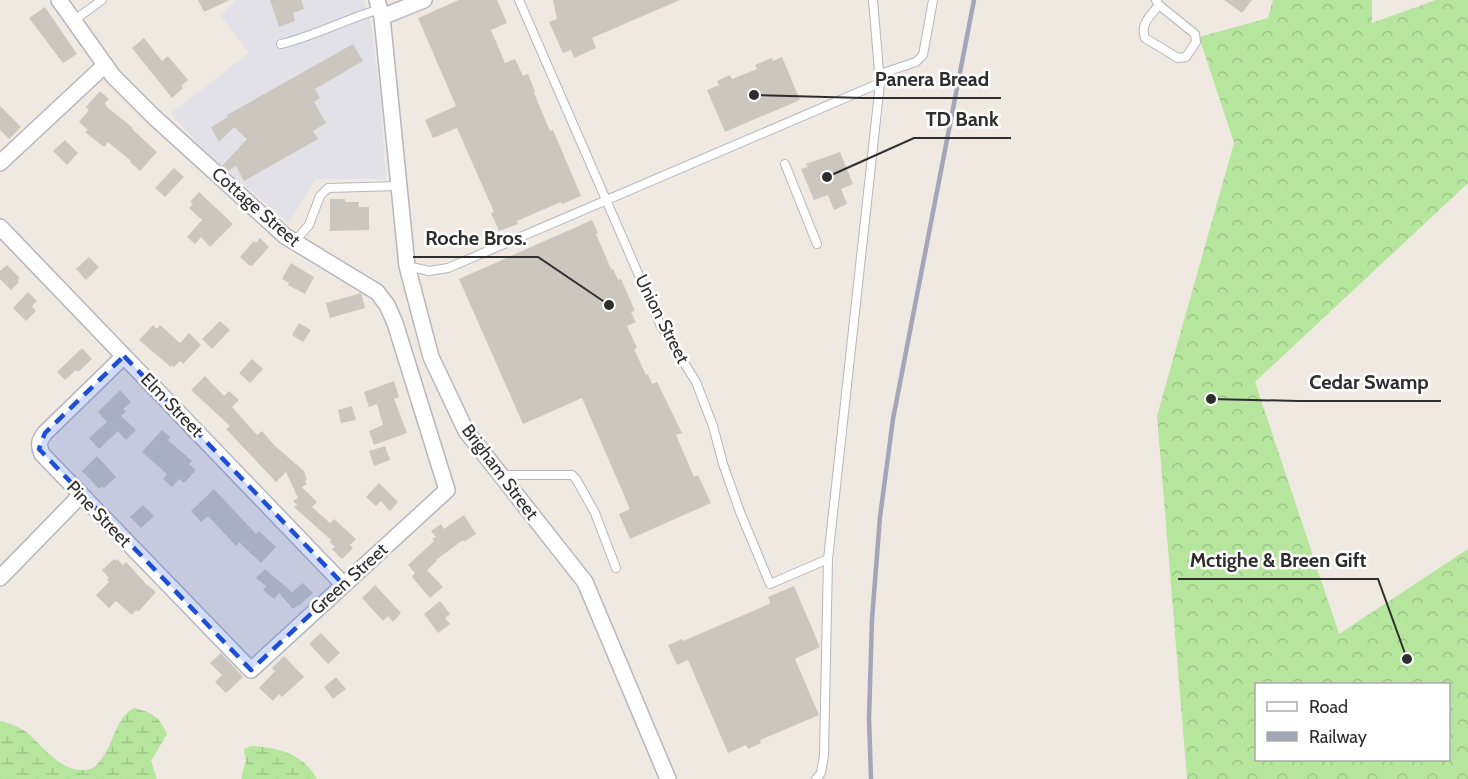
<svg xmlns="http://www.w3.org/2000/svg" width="1468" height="779" font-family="Cabin,sans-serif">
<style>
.industrial{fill:#e3e1e8}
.forest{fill:url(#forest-crowns);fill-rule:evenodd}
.wetland{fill:url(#wetland-marsh)}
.building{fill:#cbc7bf}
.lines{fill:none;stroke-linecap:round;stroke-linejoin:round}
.service-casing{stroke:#b4b7c1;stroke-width:10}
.minor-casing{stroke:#b4b7c1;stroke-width:18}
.service{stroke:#fff;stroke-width:8}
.minor{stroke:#fff;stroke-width:15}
.rail{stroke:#a3a6b8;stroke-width:4.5}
.marked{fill:#1d4ed8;fill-opacity:0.2;stroke:#1d4ed8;stroke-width:4.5;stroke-dasharray:12 8;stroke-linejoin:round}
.labels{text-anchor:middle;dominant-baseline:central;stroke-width:5;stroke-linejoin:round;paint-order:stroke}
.street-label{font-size:18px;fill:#2e2e2e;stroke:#fff}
.leader{fill:none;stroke:#2e2e2e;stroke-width:2}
.callout-dot{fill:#2e2e2e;stroke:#fff;stroke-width:2}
.callout-label{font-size:20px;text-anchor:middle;font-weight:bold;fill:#2e2e2e;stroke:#fff;stroke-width:5;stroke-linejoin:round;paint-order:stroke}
</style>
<defs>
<pattern id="forest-crowns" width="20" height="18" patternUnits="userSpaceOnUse" patternTransform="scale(1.5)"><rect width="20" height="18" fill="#b6e59e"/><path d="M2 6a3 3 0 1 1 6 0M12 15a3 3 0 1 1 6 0" fill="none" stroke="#9dc588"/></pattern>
<pattern id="wetland-marsh" width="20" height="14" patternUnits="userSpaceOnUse" patternTransform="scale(1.5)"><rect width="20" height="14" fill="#b6e59e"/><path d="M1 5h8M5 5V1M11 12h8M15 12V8" fill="none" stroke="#9dc588"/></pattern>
</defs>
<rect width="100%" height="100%" fill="#efe9e1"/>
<!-- industrial -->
<path class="industrial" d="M235,0h129l7,25 10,79 5,75h-70l-27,44 -83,-70 -35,-40 78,-60 -28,-37z"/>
<!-- forest -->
<path class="forest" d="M1273,0h99v23l64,-23h32v183l-213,199 84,252 129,-85v230h-281l-30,-363 77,-273 -35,-106 69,-19zM1448,684v76h-192v-76z"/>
<!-- wetland -->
<g class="wetland">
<path d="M134,708c17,4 26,9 33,26l-16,27 6,18h-157v-58c9,2 18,5 26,11 16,12 38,47 67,36 22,-18 19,-48 41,-60z"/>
<path d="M251,746c28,1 52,8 66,33h-76l5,-18 -2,-12z"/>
</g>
<!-- building -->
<g class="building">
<path d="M198,0h32l-26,12z"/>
<path d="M270,0h31l3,9 -11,4 2,8 -16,6z"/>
<path d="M459,0h38l10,23 -16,7 14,33 10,-4 8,17 5,-2 7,18 -1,1 16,38 3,-1 28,66 -19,8 -1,-2 -44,19 1,3 -19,7 -8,-18 3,-1 -37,-84 -24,10 -8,-18 31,-14 -38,-88z"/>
<path d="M553,0h127l-88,38 4,10 -22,10 -3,-8 -8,3 -14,-31 8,-3z"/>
<path d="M1224,0h28l-10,13z"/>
<path d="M45,7l32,47 -14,9 -34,-45z"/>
<path d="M144,38l18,23 6,-5 20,24 -7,6 2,2 -11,10 -40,-50z"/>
<path d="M353,44l10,17 -48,28 5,9 -6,4 12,21 -13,8 5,8 -74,42 -8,-15 -8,5 -6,-5 25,-27 -13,-12 -15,15 -8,-15 17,-10 -1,-2z"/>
<path d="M782,57l18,43 -75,32 -18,-42 12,-5 -2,-4 13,-6 2,4 25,-10 -2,-4 17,-7 1,3z"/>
<path d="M100,91l9,8 -4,4 2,4 26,21 -1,1 25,23 -17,19 -10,-9 1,-1 -23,-19 -4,5 -19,-15 3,-2 -9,-8 10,-12 -3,-3z"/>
<path d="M0,106l21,21 -12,12 -9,-9z"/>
<path d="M65,140l13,13 -11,12 -14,-14z"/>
<path d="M840,152l13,32 -12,5 6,15 -13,6 -6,-15 -14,5 -13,-31 7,-2 -2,-3z"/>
<path d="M174,168l10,9 -19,20 -10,-9z"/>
<path d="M199,192l34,32 -23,23 -9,-10 -6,7 -8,-7 15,-17 -13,-12 4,-4 -3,-2z"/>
<path d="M330,199h15v3h14v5h10v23l-39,1z"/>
<path d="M592,220l6,13 -2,1 15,35h2l5,11 3,-1 14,32 -4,1 5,10 -9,4 10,22 -3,1 12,26 2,-1 4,10 5,-2 25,51 -6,2 18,42 4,-2 13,28 -81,36 -11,-25 11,-5 -48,-111 -59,26 -64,-145z"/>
<path d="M260,238l9,9 -17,19 -3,-1 -9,-8 14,-16 2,2z"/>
<path d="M89,257l10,10 -13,13 -10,-11z"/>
<path d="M291,263l23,14 -9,17 -17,-9 1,-2 -7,-4z"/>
<path d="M7,265l13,13 -2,2 1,2 -8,8 -11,-11v-8z"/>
<path d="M28,292l9,9 -5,5 4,5 -10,10 -13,-13z"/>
<path d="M361,293l4,15 -35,10 -4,-15z"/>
<path d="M220,321l10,9 -18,19 -10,-10z"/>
<path d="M299,323l12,7 -8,12 -11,-7z"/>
<path d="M153,325l4,4 3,-4 20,18 9,-10 12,12 -18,19 -3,-3 -6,6 -2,-2 -1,2 -32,-27z"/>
<path d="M82,348l10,11 -14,13 -2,-2 -11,10 -8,-8z"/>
<path d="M252,359l11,10 -13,14 -11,-10z"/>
<path d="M205,376l19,20 5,-5 10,9 -7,7 25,28 5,-4 13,15 29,25 3,9 -2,1 2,3 -5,3 15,15 -5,5 18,16 4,-4 22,20 -6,6 3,3 -11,11 -10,-10 3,-2 -5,-5 1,-2 -37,-33 3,-2 -4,-4 5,-3 -12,-26 -10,10 -50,-53 4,-3 -39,-36z"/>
<path d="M394,381l5,16 -5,2 13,34 -33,12 -5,-14 14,-6 -6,-21 -8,3 -5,-15z"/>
<path d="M120,390l11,12 -8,7 3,2 -5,5 15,14 -10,10 -8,-9 -19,18 -10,-11 18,-16 -9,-10z"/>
<path d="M352,406l4,14 -15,3 -3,-13z"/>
<path d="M162,430l8,7 -2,3 24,21 -3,3 7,6 -12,13 -5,-4 -7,8 -9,-8 4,-5 -25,-22z"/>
<path d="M385,446l5,14 -16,6 -5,-15z"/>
<path d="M97,456l19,21 -12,11 -2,-2 -3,3 -17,-18z"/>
<path d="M379,483l19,19 -8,9 -9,-10 -5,5 -10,-9z"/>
<path d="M214,489l42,45 3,-3 17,16 -15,16 -22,-21 -3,4 -28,-30 -7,6 -10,-11z"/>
<path d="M143,505l11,11 -13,12 -11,-11z"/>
<path d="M464,515l12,19 -12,8 -1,-2 -27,20 1,1 -10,9 16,17 -13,11 -18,-21 3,-4 -7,-8 26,-24 -2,-2 4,-2 -5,-6 10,-7 3,5z"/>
<path d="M114,559l2,2 1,-2 6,6 3,-3 20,22 10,8 -18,20 -2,-2 -4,5 -16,-14 -7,7 -13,-13 13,-13 -2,-3 2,-1 -7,-8z"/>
<path d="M265,569l27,23 11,-9 10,10 -14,13 -1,-1 -5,4 -14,-16 -5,6 -11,-9 3,-4 -10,-8z"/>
<path d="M375,585l26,28 -8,9 -5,-6 -5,5 -21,-23z"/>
<path d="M794,586l26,61 -25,12 24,56 -59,25 1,3 -13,6 -2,-4 -18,8 -40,-93 -11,5 -9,-20 14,-6 1,2 86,-37 1,-2 -2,-5z"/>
<path d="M440,601l10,13 -5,4 5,6 -12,9 -14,-19z"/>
<path d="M321,633l19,20 -12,11 -19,-20z"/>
<path d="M221,653l22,24 -17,16 -11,-11 7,-7 -12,-12z"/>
<path d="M284,656l20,21 -22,20 -3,-3 -6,7 -14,-13 16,-17 -3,-3z"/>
<path d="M336,677l10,12 -13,10 -9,-12z"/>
</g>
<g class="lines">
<defs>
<g id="service">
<path d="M519,0l142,326 35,56 17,44 10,38 17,48 30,72 58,-25"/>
<path d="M1156,0l3,5 36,29 1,8 -10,15 -8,1 -33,-20c-5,-14 5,-22 14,-33"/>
<path d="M73,21l29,-21"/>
<path d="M281,44c34,-8 65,-25 99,-35"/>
<path d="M880,74l36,-12 7,-7 10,-55"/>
<path d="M785,164l32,80"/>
<path d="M294,242l15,-17 11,-29 8,-8 71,-2"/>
<path d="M407,266l22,5 19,-3 432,-185"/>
<path d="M502,475h70l4,4 19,34 21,55"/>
<path d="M816,779l5,-6 3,-18 4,-196 52,-476 -7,-83"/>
</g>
<g id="minor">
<path d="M59,0l54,76 41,41 131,119 92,56 10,13 8,18 52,167 -196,180 -209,-216c-4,-9 -3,-14 3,-21l79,-77"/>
<path d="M377,0l5,17 25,249 24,91 35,74 119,151 83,197"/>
<path d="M382,17l42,-17"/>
<path d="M0,163l104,-97"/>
<path d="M0,227l343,357"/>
<path d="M0,578l80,-82"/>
</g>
</defs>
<!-- service casing -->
<use href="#service" class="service-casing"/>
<!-- minor casing -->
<use href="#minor" class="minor-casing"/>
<!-- service -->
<use href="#service" class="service"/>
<!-- minor -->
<use href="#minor" class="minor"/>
<!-- rail -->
<path class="rail" d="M871,779l-2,-61 3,-99 8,-102 13,-98 81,-419"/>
</g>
<!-- marked area -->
<path class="marked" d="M124,356l219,228 -92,86 -212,-221 6,-16z"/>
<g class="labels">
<!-- street labels -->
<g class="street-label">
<text transform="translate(256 207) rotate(41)">Cottage Street</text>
<text transform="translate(662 319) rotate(63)">Union Street</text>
<text transform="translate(172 405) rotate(46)">Elm Street</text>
<text transform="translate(500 472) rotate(53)">Brigham Street</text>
<text transform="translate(99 514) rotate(46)">Pine Street</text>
<text transform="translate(349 579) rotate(-42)">Green Street</text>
</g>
</g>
<!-- callouts -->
<path class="leader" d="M754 95L862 98H1001M827 177L914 138H1011M609 305L538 257H413M1211 399L1298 401H1441M1407 659L1378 579H1178"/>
<g class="callout-dot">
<circle cx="754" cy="95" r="6"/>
<circle cx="827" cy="177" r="6"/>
<circle cx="609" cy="305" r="6"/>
<circle cx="1211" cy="399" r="6"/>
<circle cx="1407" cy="659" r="6"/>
</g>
<g class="callout-label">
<text x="932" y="86">Panera Bread</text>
<text x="962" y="126">TD Bank</text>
<text x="476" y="245">Roche Bros.</text>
<text x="1369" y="389">Cedar Swamp</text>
<text x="1278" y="567">Mctighe &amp; Breen Gift</text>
</g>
<!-- legend -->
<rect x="1255" y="683" width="195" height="78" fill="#ffffff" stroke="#ababab" stroke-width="1.5"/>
<rect x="1267" y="702" width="30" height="9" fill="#ffffff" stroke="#ababab" stroke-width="1.5"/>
<text x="1309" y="713" font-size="18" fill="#2e2e2e">Road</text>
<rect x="1267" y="732" width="30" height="9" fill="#a3a6b8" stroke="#ababab" stroke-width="1.5"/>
<text x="1309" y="743" font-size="18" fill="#2e2e2e">Railway</text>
</svg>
